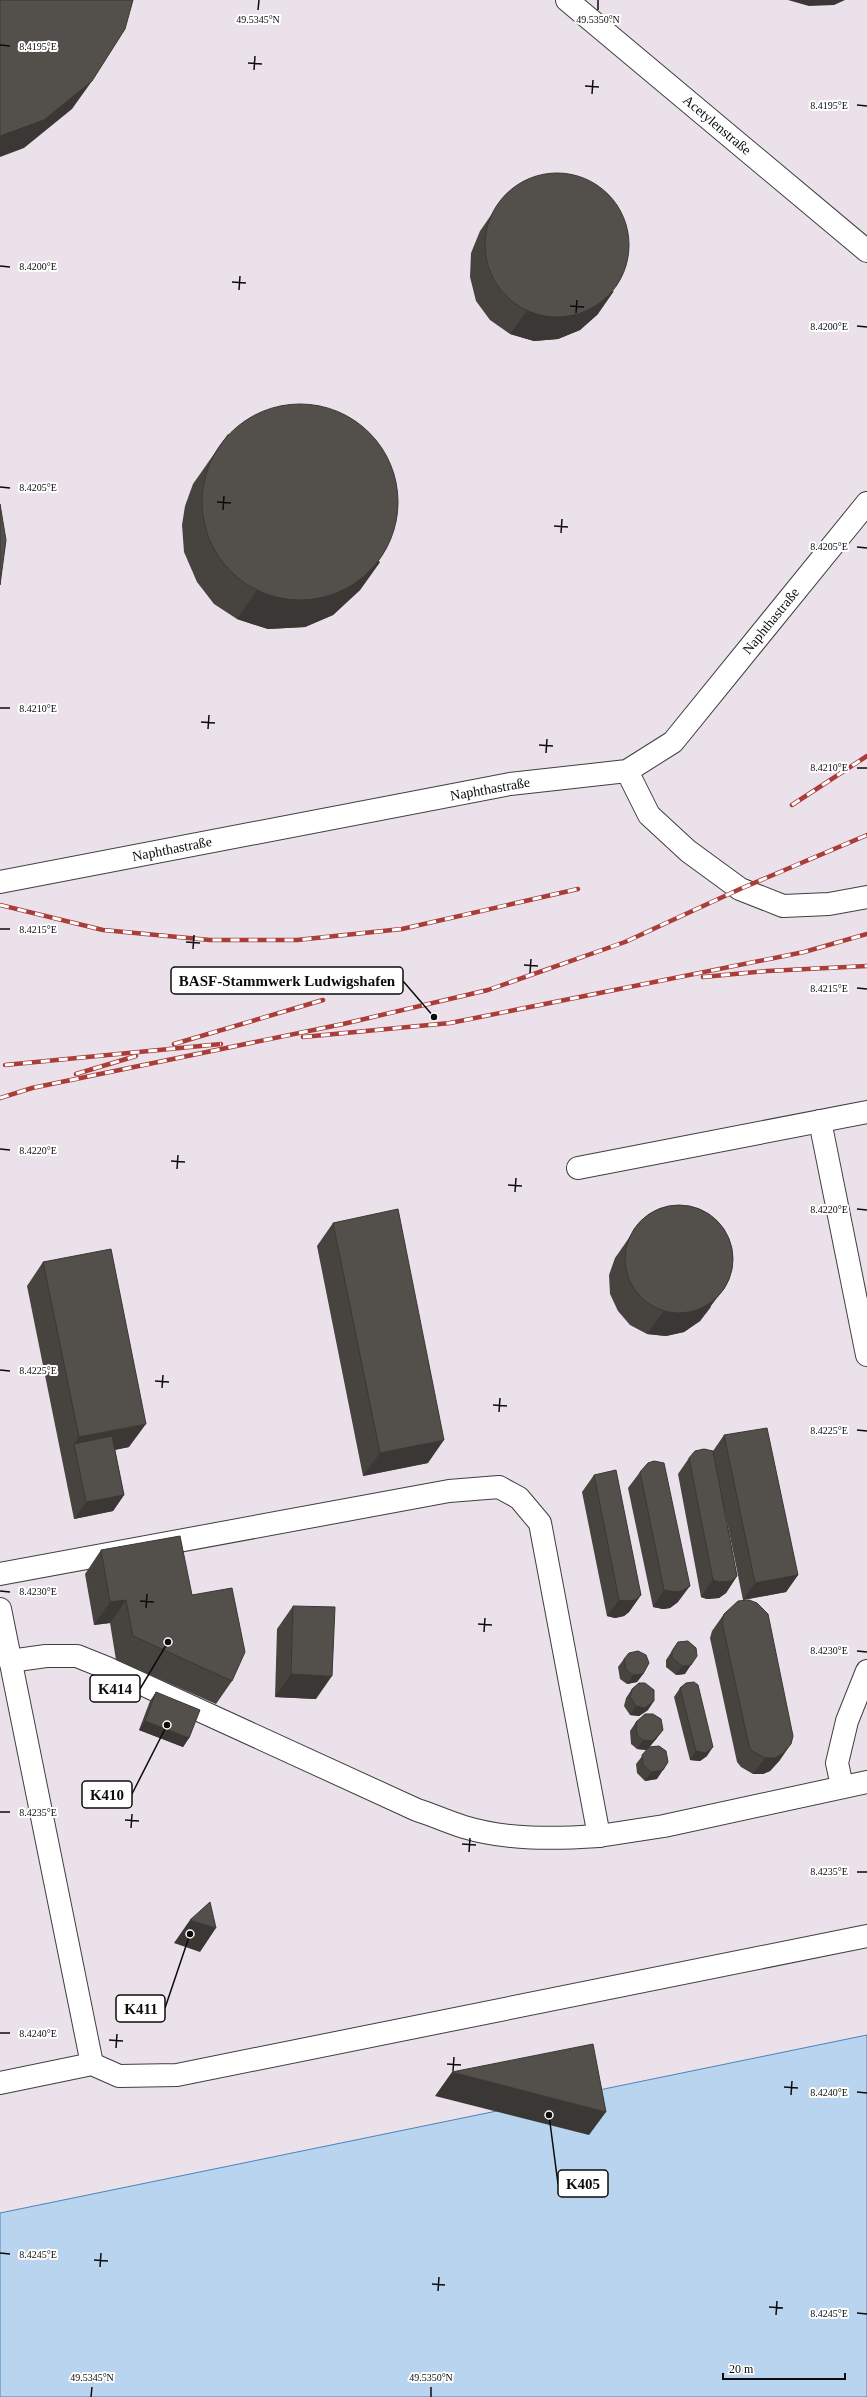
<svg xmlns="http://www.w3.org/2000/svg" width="867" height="2397" font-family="Georgia,serif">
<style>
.industrial{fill:#eae1ea}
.water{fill:#b9d4ee;stroke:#4982bb}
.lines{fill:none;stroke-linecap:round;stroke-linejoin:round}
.minor-casing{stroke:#3f3f3f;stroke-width:24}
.minor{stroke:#fff;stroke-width:22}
.rail-casing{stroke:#aa3d37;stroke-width:4.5}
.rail{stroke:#fff;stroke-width:3;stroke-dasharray:9;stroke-linecap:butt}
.wall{fill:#474440}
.shaded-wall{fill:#3a3734}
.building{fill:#534f4a;stroke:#3a3734}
.ticks{fill:none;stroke:#0c0c0c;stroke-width:1.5}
.labels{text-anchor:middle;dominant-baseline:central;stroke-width:4;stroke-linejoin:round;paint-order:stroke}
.street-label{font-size:14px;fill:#0c0c0c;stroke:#fff}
.ticks-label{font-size:10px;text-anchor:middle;fill:#0c0c0c;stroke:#fff;stroke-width:4;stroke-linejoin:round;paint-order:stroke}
.leader{fill:none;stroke:#0c0c0c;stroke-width:1.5}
.callout-dot{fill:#0c0c0c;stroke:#fff;stroke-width:1.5}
.callout{fill:#fff;stroke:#0c0c0c;stroke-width:1.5}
.callout-label{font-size:15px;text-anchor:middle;font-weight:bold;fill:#0c0c0c}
</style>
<rect width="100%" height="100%" fill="#fdfbee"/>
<!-- industrial -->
<path class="industrial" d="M0,0h867v2035l-867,178z"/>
<!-- water -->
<path class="water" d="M867,2035v362h-867v-184z"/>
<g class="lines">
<defs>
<g id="minor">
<path d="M567,0l300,251"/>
<path d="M627,771l22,44 39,36 52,38 43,17 46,-2 38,-7"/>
<path d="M0,882l510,-98 117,-13 46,-29 194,-239"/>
<path d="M820,1121l47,234"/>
<path d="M578,1168l289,-56"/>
<path d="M0,1574l449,-83 50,-4 20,11 21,25 59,313 65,-10 203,-44"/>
<path d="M0,1609l92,455"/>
<path d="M10,1661l36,-5h31l30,12 310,142c16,5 31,12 47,17 43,13 90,12 135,9"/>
<path d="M842,1786l-5,-23 10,-42 20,-50"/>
<path d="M0,2083l92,-19 27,12 58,-1 690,-139"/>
</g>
</defs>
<!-- minor casing -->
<use href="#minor" class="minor-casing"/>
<!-- minor -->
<use href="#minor" class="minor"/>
<defs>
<g id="rail">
<path d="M792,805l75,-49"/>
<path d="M0,905l103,25 107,10h87l105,-11 176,-40"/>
<path d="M703,977l64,-6 100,-5"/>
<path d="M303,1037l147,-14 354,-71 63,-18"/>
<path d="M174,1044l149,-44"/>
<path d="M5,1065l216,-21"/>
<path d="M76,1074l60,-18"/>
<path d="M0,1098l32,-10 311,-64 145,-34 137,-48 115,-53 127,-54"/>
</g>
</defs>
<!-- rail casing -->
<use href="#rail" class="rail-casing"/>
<!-- rail -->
<use href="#rail" class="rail"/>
</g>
<!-- wall -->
<g class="wall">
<path d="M496,208l102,106 -18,16 -22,9 -24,2 -24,-7 -20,-14 -14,-19 -6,-24 1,-24 9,-22z"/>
<path d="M228,434l152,128 -20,28 -27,25 -28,12 -37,2 -31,-10 -23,-15 -17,-22 -13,-30 -2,-27 3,-19 8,-22z"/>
<path d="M333,1223l95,240 -65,13 -46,-230z"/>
<path d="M631,1235l80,72 -11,14 -16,11 -18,4 -19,-2 -17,-9 -12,-14 -8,-17 -1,-19 6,-17z"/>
<path d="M43,1262l86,185 -14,3 9,45 -11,16 -39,8 -47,-233z"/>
<path d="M724,1435l74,140 -12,17 -43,8 -19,-93 13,69 -11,17 -7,5 -12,1 -6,-2 -23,-123 11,-16 24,-7z"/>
<path d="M640,1472l38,130 -8,6 -7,1 -10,-2 -25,-119z"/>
<path d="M594,1475l47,120 -12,17 -5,4 -9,2 -8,-2 -25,-124z"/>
<path d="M101,1550l91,45 40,86 -16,23 -100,-44 -6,-37 -16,2 -9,-51z"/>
<path d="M293,1606l23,93 -41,-2 2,-68z"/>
<path d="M724,1614l56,146 -10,11 -7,3h-10l-12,-7 -4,-5 -27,-124 2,-7z"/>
<path d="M678,1642l7,32 -9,1 -10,-8v-7z"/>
<path d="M624,1659l19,15 -6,8 -10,2 -7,-5 -2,-12z"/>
<path d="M680,1688l27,68 -7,5 -10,-1 -16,-63z"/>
<path d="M632,1689l16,21 -9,6 -9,-1 -6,-9 2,-8z"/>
<path d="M156,1692l33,46 -6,9 -44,-17 11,-29z"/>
<path d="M636,1722l21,16 -8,9 8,32 -12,2 -8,-8 -1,-9 11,-14 -10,-1 -6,-5 -1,-13z"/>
</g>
<!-- shaded-wall -->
<g class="shaded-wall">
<path d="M788,0h57l-11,5 -25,1z"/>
<path d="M92,81l-20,28 -48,39 -24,9v-21z"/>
<path d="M614,291l-16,23 -18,16 -22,9 -24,2 -24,-7 17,-23z"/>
<path d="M380,562l-20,28 -27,25 -28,12 -37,2 -31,-10 19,-28z"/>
<path d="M727,1284l-27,37 -16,11 -18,4 -19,-2 17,-23z"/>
<path d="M146,1424l-17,23 -52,10 -3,-13 -11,16 16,-23z"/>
<path d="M444,1440l-16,23 -65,13 17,-23z"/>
<path d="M124,1495l-11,16 -39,8 12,-17z"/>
<path d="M798,1575l-12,17 -43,8 12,-17z"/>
<path d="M737,1576l-11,17 -7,5 -12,1 -6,-2 12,-17z"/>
<path d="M690,1586l-12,16 -8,6 -7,1 -10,-2 11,-17z"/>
<path d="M641,1595l-12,17 -5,4 -9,2 -8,-2 12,-16z"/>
<path d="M126,1600l-16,23 -16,2 16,-23z"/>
<path d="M691,1665l-6,9 -9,1 6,-9z"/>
<path d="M291,1674l41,2 -16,23 -41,-2z"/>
<path d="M643,1674l-6,8 -10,2 6,-9z"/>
<path d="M654,1701l-6,9 -9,6 -9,-1 6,-9z"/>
<path d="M145,1721l44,17 -6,9 -44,-17z"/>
<path d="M663,1730l-6,8 -10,12 -10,-1 6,-9z"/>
<path d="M791,1744l-11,16 -10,11 -7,3h-10l12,-16z"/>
<path d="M713,1747l-6,9 -7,5 -10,-1 6,-9z"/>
<path d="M663,1770l-6,9 -12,2 6,-9z"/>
<path d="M190,1920l26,8 -16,24 -26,-9z"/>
<path d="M452,2072l154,40 -17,23 -154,-39z"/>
</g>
<!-- building -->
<g class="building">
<path d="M0,0h133l-8,29 -33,52 -48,39 -44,16z"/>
<circle cx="557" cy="245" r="72"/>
<circle cx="300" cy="502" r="98"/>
<path d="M0,504l6,36 -6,45z"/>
<circle cx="679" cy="1259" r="54"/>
<path d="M398,1209l46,231 -64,13 -47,-230z"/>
<path d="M111,1249l35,175 -67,13 -36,-175z"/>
<path d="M767,1428l31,147 -43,8 -31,-148z"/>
<path d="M112,1436l12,59 -38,7 -12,-58z"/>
<path d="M704,1449l9,2 24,125 -6,5 -12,1 -6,-2 -24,-122 6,-7z"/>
<path d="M654,1461l10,2 26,123 -8,5 -7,1 -11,-2 -24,-118 8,-9z"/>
<path d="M616,1470l25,125 -6,5 -9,1 -7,-1 -25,-125z"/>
<path d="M180,1536l12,59 40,-7 13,64 -13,29 -99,-45 -7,-36 -16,2 -9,-52z"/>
<path d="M749,1600l8,3 11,11 25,122 -2,8 -9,10 -7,4h-10l-13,-7 -3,-5 -27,-124 2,-8 14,-13z"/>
<path d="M293,1606l42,1 -3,69 -41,-2z"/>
<path d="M688,1641l8,7 1,8 -6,9 -9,1 -10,-8v-7l6,-9z"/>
<path d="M638,1651l8,4 3,8 -6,11 -10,1 -7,-5 -2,-11 5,-6z"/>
<path d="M694,1682l4,3 15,62 -7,6 -10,-2 -16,-63 6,-5z"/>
<path d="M639,1683h6l9,7v11l-9,7 -9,-2 -6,-9 2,-8z"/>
<path d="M156,1692l44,18 -11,28 -44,-17z"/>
<path d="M645,1714h8l8,5 2,11 -10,11 -10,-1 -6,-5 -1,-13z"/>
<path d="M659,1746l7,5 2,11 -5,8 -12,2 -8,-7 -1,-10 7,-8z"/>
<path d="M210,1902l6,26 -26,-8z"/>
<path d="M593,2044l13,68 -154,-40z"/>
</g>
<!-- ticks -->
<path class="ticks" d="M258,10l1,-10M598,10v-10M0,45l10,1M248,63l14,1M254,70l1,-14M585,86l14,1M592,94l1,-14M857,105l10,1M0,266l10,1M232,282l14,1M239,290l1,-14M570,306l14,1M576,313l1,-13M857,326l10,1M0,487l10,1M217,502l14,1M223,510l1,-14M554,526l14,1M561,533l1,-14M857,547l10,1M0,708h10M201,722l14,1M208,729l1,-14M539,745l14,1M546,753l1,-14M857,768h10M0,929h10M186,942l14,1M193,949l1,-14M524,965l14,1M530,973l1,-14M857,988l10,1M0,1149l10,1M171,1161l14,1M177,1169l1,-14M508,1185l14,1M515,1192l1,-14M857,1209l10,1M0,1370l10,1M155,1381l14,1M162,1388l1,-13M493,1405l14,1M499,1412l1,-14M857,1430l10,1M0,1591l10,1M140,1601l14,1M146,1608l1,-14M478,1624l14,1M484,1632l1,-14M857,1651l10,1M0,1812h10M125,1820l14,1M131,1828l1,-14M462,1844l14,1M469,1852l1,-14M857,1872h10M0,2033h10M109,2040l14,1M116,2048l1,-14M447,2064l14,1M453,2071l1,-14M784,2087l14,1M857,2092l10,1M791,2095l1,-14M0,2253l10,1M94,2260l14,1M100,2267l1,-14M432,2284l13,1M438,2291l1,-14M769,2307l14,1M857,2313l10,1M776,2315l1,-14M91,2397l1,-10M431,2397v-10"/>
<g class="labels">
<!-- street labels -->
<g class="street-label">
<text transform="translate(717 125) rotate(40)">Acetylenstraße</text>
<text transform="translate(771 621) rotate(-51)">Naphthastraße</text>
<text transform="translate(490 789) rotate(-10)">Naphthastraße</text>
<text transform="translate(172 849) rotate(-11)">Naphthastraße</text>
</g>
</g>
<g class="ticks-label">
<text x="258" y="23">49.5345°N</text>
<text x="598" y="23">49.5350°N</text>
<text x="38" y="50">8.4195°E</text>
<text x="829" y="109">8.4195°E</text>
<text x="38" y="270">8.4200°E</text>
<text x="829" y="330">8.4200°E</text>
<text x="38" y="491">8.4205°E</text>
<text x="829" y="550">8.4205°E</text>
<text x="38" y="712">8.4210°E</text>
<text x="829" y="771">8.4210°E</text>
<text x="38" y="933">8.4215°E</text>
<text x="829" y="992">8.4215°E</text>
<text x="38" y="1154">8.4220°E</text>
<text x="829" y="1213">8.4220°E</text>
<text x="38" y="1374">8.4225°E</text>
<text x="829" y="1434">8.4225°E</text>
<text x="38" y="1595">8.4230°E</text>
<text x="829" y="1654">8.4230°E</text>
<text x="38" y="1816">8.4235°E</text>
<text x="829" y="1875">8.4235°E</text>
<text x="38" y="2037">8.4240°E</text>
<text x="829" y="2096">8.4240°E</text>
<text x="38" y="2258">8.4245°E</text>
<text x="829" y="2317">8.4245°E</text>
<text x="92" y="2381">49.5345°N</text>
<text x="431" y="2381">49.5350°N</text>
</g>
<!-- callouts -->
<path class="leader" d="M434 1017L403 981M168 1642L140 1689M167 1725L132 1794M190 1934L165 2008M549 2115L558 2184"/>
<g class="callout-dot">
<circle cx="434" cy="1017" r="4"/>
<circle cx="168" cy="1642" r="4"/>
<circle cx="167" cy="1725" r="4"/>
<circle cx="190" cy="1934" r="4"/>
<circle cx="549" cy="2115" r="4"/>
</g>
<g class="callout">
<rect x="171" y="967" width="232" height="27" rx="4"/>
<rect x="90" y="1675" width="50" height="27" rx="4"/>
<rect x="82" y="1781" width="50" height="27" rx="4"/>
<rect x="116" y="1995" width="49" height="27" rx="4"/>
<rect x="558" y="2170" width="50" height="27" rx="4"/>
</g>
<g class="callout-label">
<text x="287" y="986">BASF-Stammwerk Ludwigshafen</text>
<text x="115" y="1694">K414</text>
<text x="107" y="1800">K410</text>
<text x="141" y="2014">K411</text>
<text x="583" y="2189">K405</text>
</g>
<!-- scale -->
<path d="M723 2373v6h122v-6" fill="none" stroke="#0c0c0c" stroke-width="2"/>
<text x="729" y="2373" font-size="12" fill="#0c0c0c" stroke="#ffffff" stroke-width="3" paint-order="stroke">20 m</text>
</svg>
